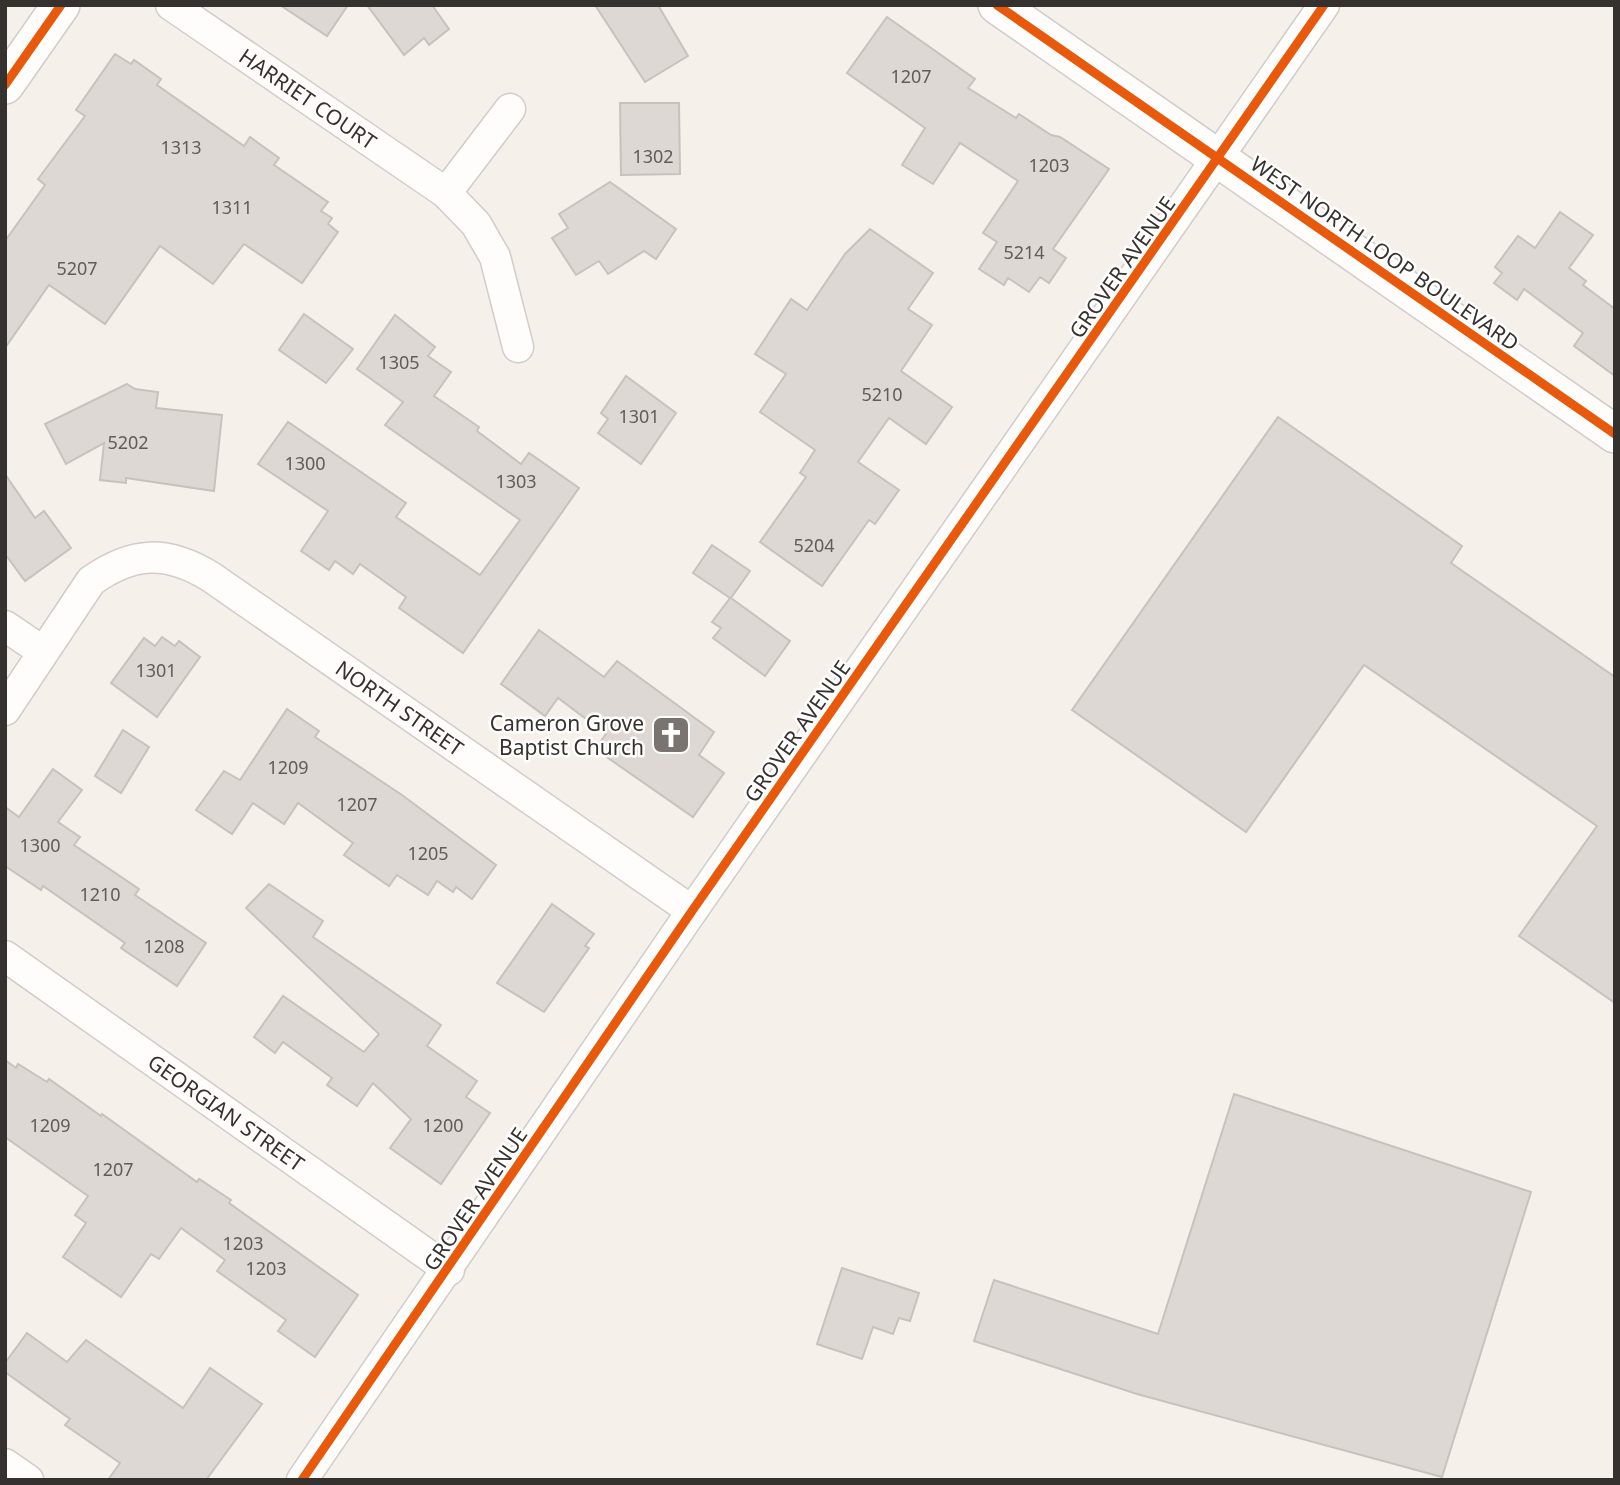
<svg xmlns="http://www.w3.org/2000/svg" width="1620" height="1485" font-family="'Noto Sans',sans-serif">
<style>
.building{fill:#ddd8d4;stroke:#c7c2be;stroke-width:2}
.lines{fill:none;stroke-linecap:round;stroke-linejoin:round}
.minor-casing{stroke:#d1ccc8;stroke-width:33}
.tertiary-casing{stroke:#d1ccc8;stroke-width:40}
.minor{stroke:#fefdfc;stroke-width:30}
.tertiary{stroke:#fefdfc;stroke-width:37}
.cycleway-casing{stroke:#fff;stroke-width:13}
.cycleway{stroke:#e8590c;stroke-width:9}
.labels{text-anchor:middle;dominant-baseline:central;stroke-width:5;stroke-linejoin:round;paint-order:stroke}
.number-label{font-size:18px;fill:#615c59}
.street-label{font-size:21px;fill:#35312e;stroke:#fff}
.poi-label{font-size:21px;fill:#35312e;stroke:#fff;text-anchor:end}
</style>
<rect width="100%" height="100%" fill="#f6f0eb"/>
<!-- building -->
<g class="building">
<path d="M280,5h68l-21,31z"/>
<path d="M367,5h65l17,24 -20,16 -5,-7 -20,17z"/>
<path d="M595,5h63l30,51 -43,26z"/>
<path d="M887,17l88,62 -7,9 48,30 3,-4 32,21 9,2 49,32 -56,80 13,9 -17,25 -9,-6 -11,15 -21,-14 -4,7 -25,-16 18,-27 -14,-9 35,-52 -58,-38 -27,41 -31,-19 23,-37 -78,-55z"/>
<path d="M115,54l16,10 3,-4 27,19 -4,6 87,61 6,-9 29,21 -5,7 54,37 -7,9 11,7 -4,6 10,8 -36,51 -58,-39 -31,40 -53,-38 -55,78 -56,-39 -44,63v-107l40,-56 -7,-6 47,-63 -9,-6z"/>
<path d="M620,103h59l1,71 -59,1z"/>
<path d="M610,182l66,47 -20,30 -12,-8 -36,23 -9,-13 -23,14 -24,-37 16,-10 -9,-14z"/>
<path d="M1560,212l33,23 -24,33 17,13 -3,4 32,24v67l-41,-30 9,-13 -59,-44 -7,11 -23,-17 8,-10 -7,-6 23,-31 17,12z"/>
<path d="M870,229l63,44 -25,36 24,16 -31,46 51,36 -26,37 -37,-26 -31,44 41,28 -24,34 -6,-4 -47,66 -62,-44 46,-65 -6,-4 15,-23 -55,-38 26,-38 -31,-20 36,-55 16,11 38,-56z"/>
<path d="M304,314l49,35 -27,34 -47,-33z"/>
<path d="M395,315l40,32 -7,9 23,16 -17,24 45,31 -2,4 44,33 8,-11 50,35 -116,165 -64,-45 7,-11 -46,-33 -7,10 -18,-13 -6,9 -28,-19 27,-40 -70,-47 30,-42 118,81 -10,14 84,58 40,-55 -135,-95 18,-23 -46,-33z"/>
<path d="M626,376l50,37 -35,51 -43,-31 10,-14 -7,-6z"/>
<path d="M127,384l8,5 23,3 -2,16 66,7 -8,76 -88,-13v5l-26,-3 4,-37 -38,21 -21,-40z"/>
<path d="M1278,417l184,129 -11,17 164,114v326l-96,-67 78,-110 -233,-161 -118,167 -174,-122z"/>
<path d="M5,474l30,44 9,-7 27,37 -46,33 -20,-27z"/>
<path d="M712,545l38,26 -19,27 59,43 -25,35 -52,-38 8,-10 -9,-6 18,-24 -37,-25z"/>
<path d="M539,630l65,47 13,-16 97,71 -15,23 25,18 -31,44 -98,-68 11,-15 -48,-36 -13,18 -44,-32z"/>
<path d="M162,637l13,9 4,-5 21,16 -43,60 -46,-34 33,-45 11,8z"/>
<path d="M287,709l32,22 -4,6 87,58 94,70 -24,34 -16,-12 -3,5 -16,-11 -9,14 -31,-20 -8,11 -45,-31 9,-12 -55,-40 -14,21 -31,-21 -21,31 -36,-24 28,-39 16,9z"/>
<path d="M123,730l26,17 -28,46 -26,-17z"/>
<path d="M53,769l29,21 -24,32 22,15 -6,8 65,44 -4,6 71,48 -29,43 -56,-38 4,-5 -82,-57 -2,4 -36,-24v-59l14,10z"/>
<path d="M269,884l54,37 -10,16 128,88 -14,21 50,35 -11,16 24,16 -49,71 -51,-36 21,-29 -38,-36 -16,23 -30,-21 5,-7 -49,-36 -8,11 -21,-16 29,-41 81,56 15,-18 -133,-126z"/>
<path d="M552,904l42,30 -9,12 4,2 -45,64 -47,-29z"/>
<path d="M5,1060l11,8 2,-4 29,18 2,-3 52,37 1,-2 95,68 2,-3 32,21 -2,3 129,92 -43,62 -37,-26 8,-11 -69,-49 8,-11 -44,-32 -22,31 -8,-5 -30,43 -58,-40 23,-34 -11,-8 13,-19 -83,-59z"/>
<path d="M1234,1094l297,98 -89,285 -305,-83 -163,-53 20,-61 164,54z"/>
<path d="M842,1268l77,25 -9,28 -11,-3 -6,16 -20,-7 -11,32 -45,-15z"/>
<path d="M27,1333l40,29 19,-22 97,68 27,-40 52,36 -56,76h-98l12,-17 -55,-38 5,-6 -65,-47v-9z"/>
</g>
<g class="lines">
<defs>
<g id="minor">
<path id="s1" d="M171,5l275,188 30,31 19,33 23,90"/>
<path d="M446,193l64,-84"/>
<path d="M5,626l37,25"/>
<path id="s2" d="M5,710l86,-129c42,-30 76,-31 120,-4l481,334"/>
<path id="s3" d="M5,956l444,314"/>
<path d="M5,1464l23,16"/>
<path d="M302,1480l390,-569 632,-906"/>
</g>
<g id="tertiary">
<path d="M997,5l618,429"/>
<path d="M5,85l56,-80"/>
</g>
</defs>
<!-- minor casing -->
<use href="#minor" class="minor-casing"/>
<!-- tertiary casing -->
<use href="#tertiary" class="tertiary-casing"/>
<!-- minor -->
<use href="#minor" class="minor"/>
<!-- tertiary -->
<use href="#tertiary" class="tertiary"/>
<defs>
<g id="cycleway">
<path d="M997,5l618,429"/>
<path d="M5,85l56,-80"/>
<path d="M302,1480l390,-569 632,-906"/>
</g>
</defs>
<!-- cycleway casing -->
<use href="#cycleway" class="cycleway-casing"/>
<!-- cycleway -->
<use href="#cycleway" class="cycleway"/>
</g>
<!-- icons -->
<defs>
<symbol id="church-square" viewBox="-11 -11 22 22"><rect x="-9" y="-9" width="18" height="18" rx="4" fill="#797470" stroke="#fff"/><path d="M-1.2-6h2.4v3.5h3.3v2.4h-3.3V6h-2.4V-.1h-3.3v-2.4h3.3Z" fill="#fff"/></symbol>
</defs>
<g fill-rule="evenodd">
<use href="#church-square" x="649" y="713" width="44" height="44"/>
</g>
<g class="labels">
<!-- number labels -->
<g class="number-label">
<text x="911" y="76">1207</text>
<text x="181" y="147">1313</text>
<text x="653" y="156">1302</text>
<text x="1049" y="165">1203</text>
<text x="232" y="207">1311</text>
<text x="1024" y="252">5214</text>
<text x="77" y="268">5207</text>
<text x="399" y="362">1305</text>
<text x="882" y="394">5210</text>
<text x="639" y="416">1301</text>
<text x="128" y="442">5202</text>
<text x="305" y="463">1300</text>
<text x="516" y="481">1303</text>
<text x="814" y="545">5204</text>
<text x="156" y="670">1301</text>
<text x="288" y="767">1209</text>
<text x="357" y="804">1207</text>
<text x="40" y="845">1300</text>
<text x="428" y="853">1205</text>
<text x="100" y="894">1210</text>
<text x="164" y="946">1208</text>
<text x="50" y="1125">1209</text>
<text x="443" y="1125">1200</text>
<text x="113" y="1169">1207</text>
<text x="243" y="1243">1203</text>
<text x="266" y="1268">1203</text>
</g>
<!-- street labels -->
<g class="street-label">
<text stroke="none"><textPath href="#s1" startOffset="166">HARRIET COURT</textPath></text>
<text transform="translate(1385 253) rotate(35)">WEST NORTH LOOP BOULEVARD</text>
<text transform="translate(1122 267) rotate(-55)">GROVER AVENUE</text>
<text stroke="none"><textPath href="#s2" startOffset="514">NORTH STREET</textPath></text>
<text transform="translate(797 731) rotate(-55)">GROVER AVENUE</text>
<text stroke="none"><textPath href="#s3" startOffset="271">GEORGIAN STREET</textPath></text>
<text transform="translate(475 1199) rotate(-56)">GROVER AVENUE</text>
</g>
<!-- poi labels -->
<g class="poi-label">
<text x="644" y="723">Cameron Grove<tspan x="644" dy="24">Baptist Church</tspan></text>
</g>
</g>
<!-- border -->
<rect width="1620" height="1485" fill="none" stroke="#35312e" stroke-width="14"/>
</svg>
